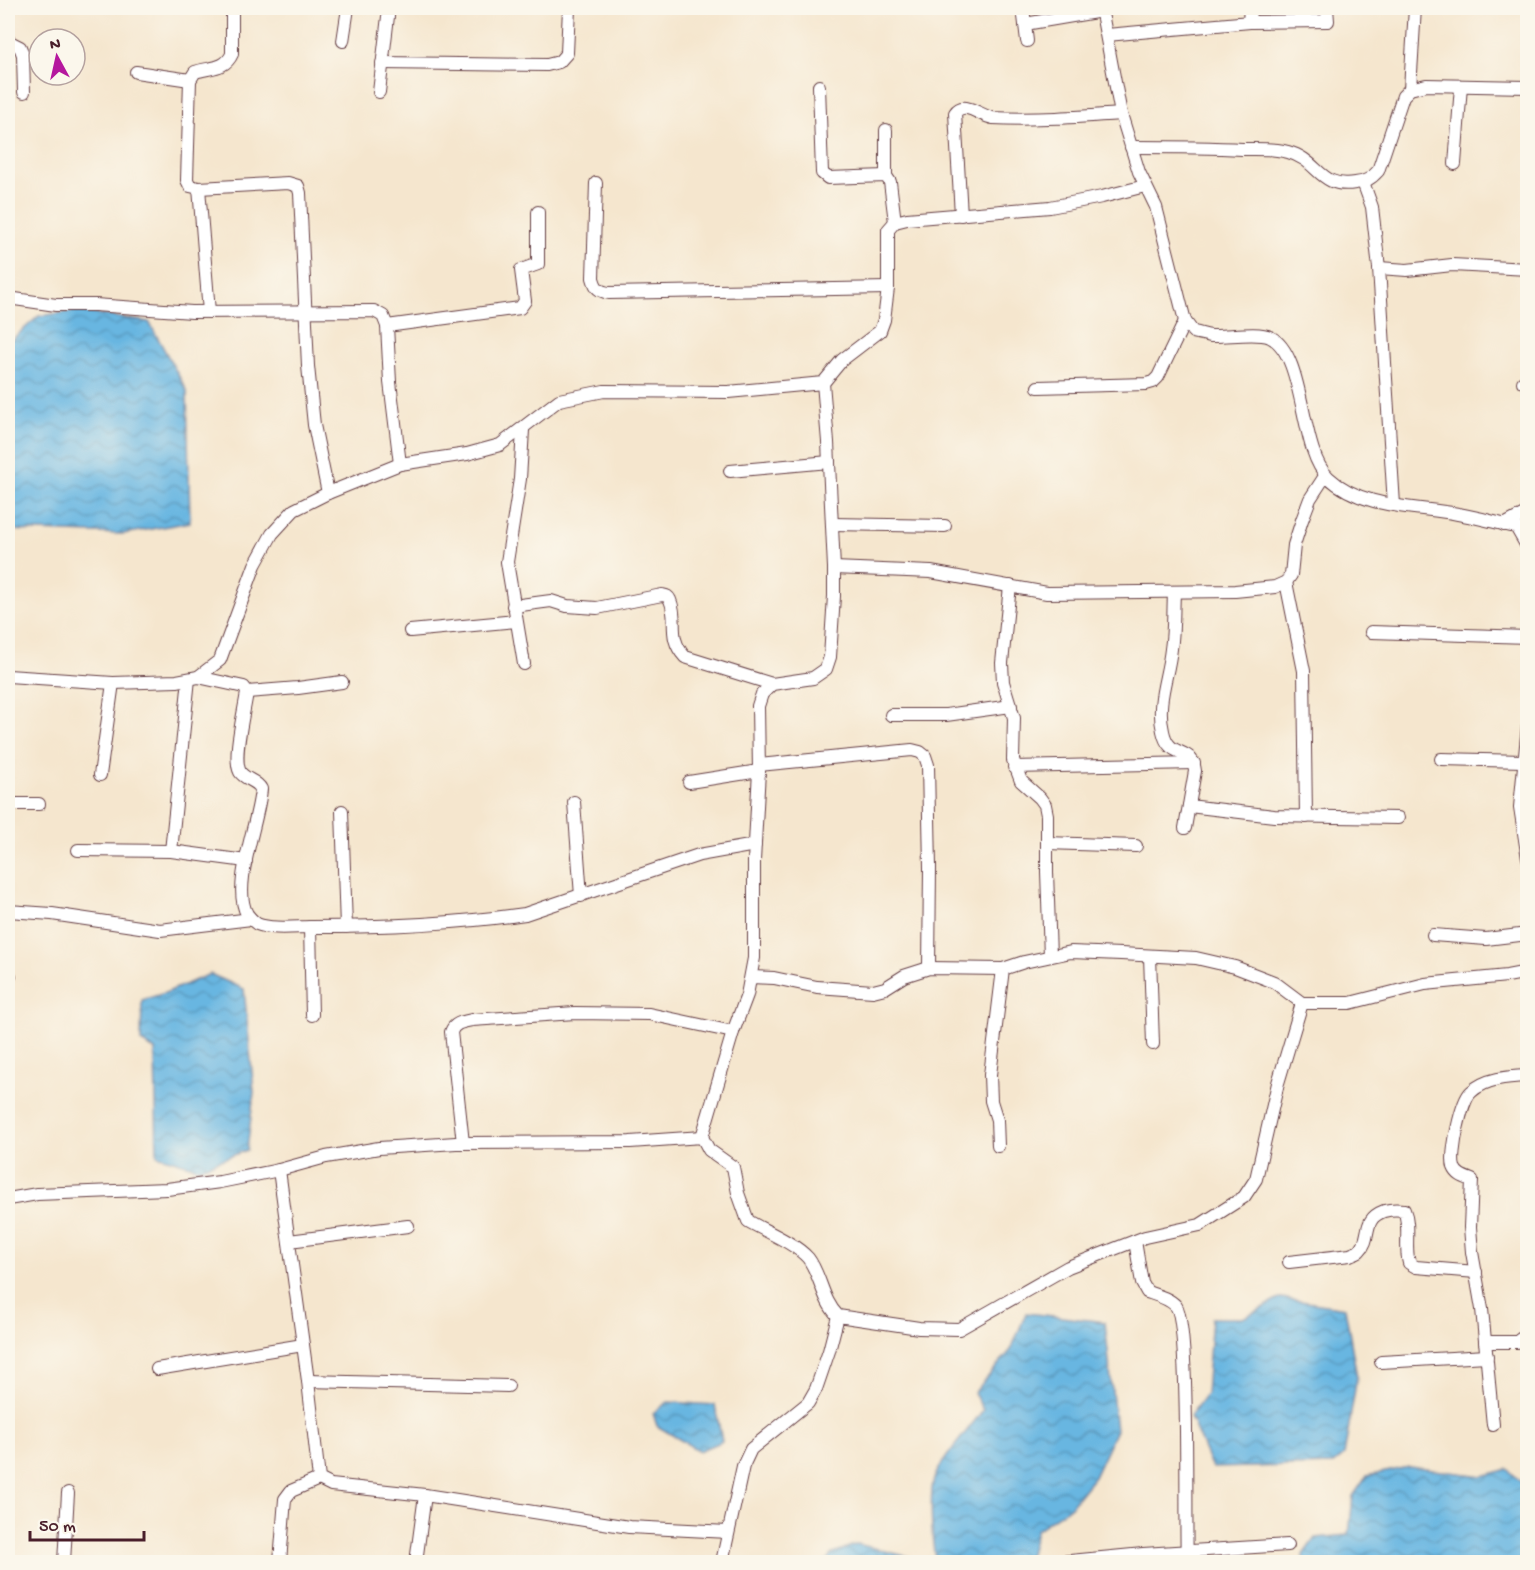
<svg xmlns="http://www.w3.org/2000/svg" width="1535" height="1570" font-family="'Gochi Hand',sans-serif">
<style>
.water{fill:url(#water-waves);stroke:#586a86;stroke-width:1.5}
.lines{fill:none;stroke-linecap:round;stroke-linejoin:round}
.minor-casing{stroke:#643d43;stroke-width:14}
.minor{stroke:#fff;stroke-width:12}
</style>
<defs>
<pattern id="water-waves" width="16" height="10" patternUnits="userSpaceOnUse" patternTransform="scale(1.5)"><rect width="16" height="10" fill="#67b6e1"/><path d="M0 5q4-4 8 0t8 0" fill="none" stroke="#5793b7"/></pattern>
</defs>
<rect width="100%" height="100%" fill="#fbf7ec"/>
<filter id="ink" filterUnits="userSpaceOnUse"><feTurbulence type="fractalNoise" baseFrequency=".0167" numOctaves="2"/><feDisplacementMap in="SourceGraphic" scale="12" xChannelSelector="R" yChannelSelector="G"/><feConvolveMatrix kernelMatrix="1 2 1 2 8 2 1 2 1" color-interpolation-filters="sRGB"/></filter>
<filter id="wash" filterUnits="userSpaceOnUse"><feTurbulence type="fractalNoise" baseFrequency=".008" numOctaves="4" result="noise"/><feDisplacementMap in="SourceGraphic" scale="24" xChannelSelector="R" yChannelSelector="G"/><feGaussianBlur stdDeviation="1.35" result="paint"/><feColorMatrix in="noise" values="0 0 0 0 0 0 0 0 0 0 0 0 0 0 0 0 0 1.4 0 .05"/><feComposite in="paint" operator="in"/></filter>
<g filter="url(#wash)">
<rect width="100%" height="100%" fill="#f5e6ce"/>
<!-- water -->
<g class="water">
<path d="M76,311l73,11 38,69 3,131 -67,12 -115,-4v-187l31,-27z"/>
<path d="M210,974l34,15 10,103 -7,58 -48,18 -42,-13 -2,-105 -14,-8 1,-42 23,-7z"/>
<path d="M1281,1298l64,10 12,69 -13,78 -12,10 -120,3 -22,-52 16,-22 6,-76h31z"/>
<path d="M1026,1313l79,9 11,108 -22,47 -24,30 -34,23 -7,28 -7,4h-86c-4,-14 -7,-69 -2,-83 7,-19 36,-51 49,-69l-9,-17 37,-43z"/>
<path d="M668,1402l47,3 7,36 -23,10 -42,-25 -4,-13z"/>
<path d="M1409,1467l74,9 25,-7 19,19v74h-223l-1,-7 12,-17 34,-3 4,-39 14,-20z"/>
<path d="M857,1544l52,13 3,5h-86l5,-8z"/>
</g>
</g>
<g filter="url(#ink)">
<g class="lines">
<defs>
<g id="minor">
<path d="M232,8v46c-7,16 -23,13 -37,18l-5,8 -3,100 3,6 9,2 89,-5 10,3 2,7 8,173 6,59 14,68"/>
<path d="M1023,8l4,33"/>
<path d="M1101,8l20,106 18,58 17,35 29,114 8,11c6,1 12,3 18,4 15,1 47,-5 59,1 36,17 29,114 58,140 34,32 87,29 130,37 19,3 39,9 58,13l12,21"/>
<path d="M1249,8l1,14"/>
<path d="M1025,24l77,-13"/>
<path d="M1107,35l143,-13 78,-1 -1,-13"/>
<path d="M8,41l12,6 3,8 1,37"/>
<path d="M343,41l5,-33"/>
<path d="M382,63l165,2 12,-3 8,-9 2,-45"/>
<path d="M136,72l54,8"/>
<path d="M819,86l3,87 6,5 58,-2 4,6 5,40"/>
<path d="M1410,89l5,-81"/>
<path d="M379,92l10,-84"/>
<path d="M886,130v46"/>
<path d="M1131,147c37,0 74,0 111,2 15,0 31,-1 46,3 31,8 31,37 67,31 10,-1 16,-4 23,-12l25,-75 7,-7 16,-4 102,2"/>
<path d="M1455,164l6,-78"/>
<path d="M1363,182l9,25 7,61 15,237"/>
<path d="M596,183l-3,95c3,11 6,13 16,15l279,-5"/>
<path d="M199,188l10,124"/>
<path d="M961,215l-6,-102c9,-14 26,4 38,5 42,2 85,-1 128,-4"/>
<path d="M1379,268l28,2 45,-5 76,4"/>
<path d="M8,298l48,7h39l97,7 182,-1 9,5 4,10 3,56 10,82"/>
<path d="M387,326l133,-18 5,-7 -4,-31 17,-6v-52"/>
<path d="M1523,382h5"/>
<path d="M1038,387l108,-3 7,-2 5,-5 27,-56"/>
<path d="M523,430l-3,49 -13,83 17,102"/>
<path d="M730,471l99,-9"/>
<path d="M832,524l113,2"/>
<path d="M1504,525l24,-13"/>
<path d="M834,568l97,4 116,21 188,-2 40,-4 11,-5 5,-7 3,-30 8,-25 8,-21 15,-23"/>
<path d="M1286,582l18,89 2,146"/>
<path d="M1010,586l-8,77 1,19 11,36 -1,42 8,21 19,17 5,7 2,10v57l3,84"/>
<path d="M1174,593c-1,18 0,37 -3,56 -3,28 -15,53 -8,82 6,30 29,13 32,40l-10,57"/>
<path d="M513,606l38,-5 16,5 30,2 65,-13c5,1 6,1 8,5 9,20 -4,36 15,57l87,27"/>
<path d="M410,631l106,-10"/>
<path d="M1371,632l157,5"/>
<path d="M8,676l105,7 64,-2 21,-4 22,-17 35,-95 17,-31 22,-24 34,-17 72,-29 67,-10 33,-9 59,-45 45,-9 124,1 95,-9 19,-23 38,-29 4,-11 4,-32v-58l7,-8 12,-3 143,-12 52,-10 43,-11"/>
<path d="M198,677l46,10 3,5c-2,17 -15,65 -7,80 5,8 17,8 21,17 -2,32 -30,97 -14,125 2,3 7,8 10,10 15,6 38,3 55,3 70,0 143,-3 213,-13l174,-59 56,-10"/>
<path d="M247,692l51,-4 44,-6"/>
<path d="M891,715h55l65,-9"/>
<path d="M1528,725l-8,82 8,52"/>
<path d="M1441,759l83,2"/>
<path d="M759,765l153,-15 8,2 5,4 3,9 2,103 -1,100"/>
<path d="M1014,767l180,-4"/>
<path d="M100,775l13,-92"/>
<path d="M689,782l70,-11"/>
<path d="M574,802l7,94"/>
<path d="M8,804h31"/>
<path d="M1189,806l85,10 124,2"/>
<path d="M342,811l4,116"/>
<path d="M1047,843l89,3"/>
<path d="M78,850l93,1 75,10"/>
<path d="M171,851l18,-172"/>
<path d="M8,911l44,3 108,16 91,-11"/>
<path d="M310,927l2,88"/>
<path d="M1433,935l53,4 42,-5"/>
<path d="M1150,956l3,88"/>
<path d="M8,976h2"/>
<path d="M751,977l23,1 43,9 56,4 12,-3 19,-12 25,-8 74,1 21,-7 47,-10 50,2 75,4 39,9 39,15 28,21"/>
<path d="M702,1137l31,-105 14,-37 7,-37v-97l5,-90 -1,-65 4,-12 10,-10 41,-6 13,-9 4,-12 4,-61v-28l-6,-126 -5,-59"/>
<path d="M463,1143l-12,-111c3,-9 11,-10 21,-12l103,-7 74,1 84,18"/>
<path d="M998,1146l-1,-26 -6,-19 -1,-26 13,-106"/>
<path d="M279,1170l29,211 11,98 12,6 94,10"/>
<path d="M8,1199l29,-5 130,-5 53,-7 59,-12 47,-13 53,-9 77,-5 174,-1 72,-5 7,13 24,17 5,26 10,28c17,10 47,22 60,37 13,17 14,42 30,58l81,12 40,1 109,-62 77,-30 55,-12 44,-28 12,-18 22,-96 24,-80h48l75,-19 82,-8 21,-4"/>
<path d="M289,1241l119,-15"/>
<path d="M1135,1241l7,42 5,9c9,3 22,6 29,14 14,18 9,219 11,256"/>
<path d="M1289,1262l61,-7c2,-1 8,-3 9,-4 14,-13 1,-31 25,-40 7,-2 13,-2 20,-1 7,16 0,36 5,53l7,4 60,5"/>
<path d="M1485,1342h32l11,-9"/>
<path d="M1381,1362l106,-6"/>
<path d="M157,1369l146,-24"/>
<path d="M308,1381l200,5"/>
<path d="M1493,1425l-11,-116 -10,-57 -2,-25 2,-47c-8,-3 -15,-5 -18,-13 -4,-12 7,-66 17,-75 15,-14 37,-15 57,-16"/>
<path d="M64,1562l4,-69"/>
<path d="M280,1562l5,-63 6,-8 28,-12"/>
<path d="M416,1562l9,-67 204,32 99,5"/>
<path d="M722,1562l21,-96 8,-17 57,-46 8,-14 13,-38 9,-35"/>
<path d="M1060,1562l83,-8 145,-9"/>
</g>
</defs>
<!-- minor casing -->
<use href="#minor" class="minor-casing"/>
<!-- minor -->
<use href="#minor" class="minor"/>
</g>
</g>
<!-- margin -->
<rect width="1535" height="1570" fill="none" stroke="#fbf7ec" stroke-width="30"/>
<!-- north arrow -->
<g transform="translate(57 57) rotate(352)"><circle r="28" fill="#fbf7ec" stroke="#b4a19f" stroke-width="1.5"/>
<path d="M0-4.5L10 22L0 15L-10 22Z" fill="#b5179e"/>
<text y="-9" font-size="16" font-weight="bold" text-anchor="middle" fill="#4a1f2b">N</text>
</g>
<!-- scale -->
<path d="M30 1531v9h114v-9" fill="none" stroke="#4a1f2b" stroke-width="3"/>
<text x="39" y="1531" font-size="18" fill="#4a1f2b" stroke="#fbf7ec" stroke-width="4.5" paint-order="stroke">50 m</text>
</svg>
